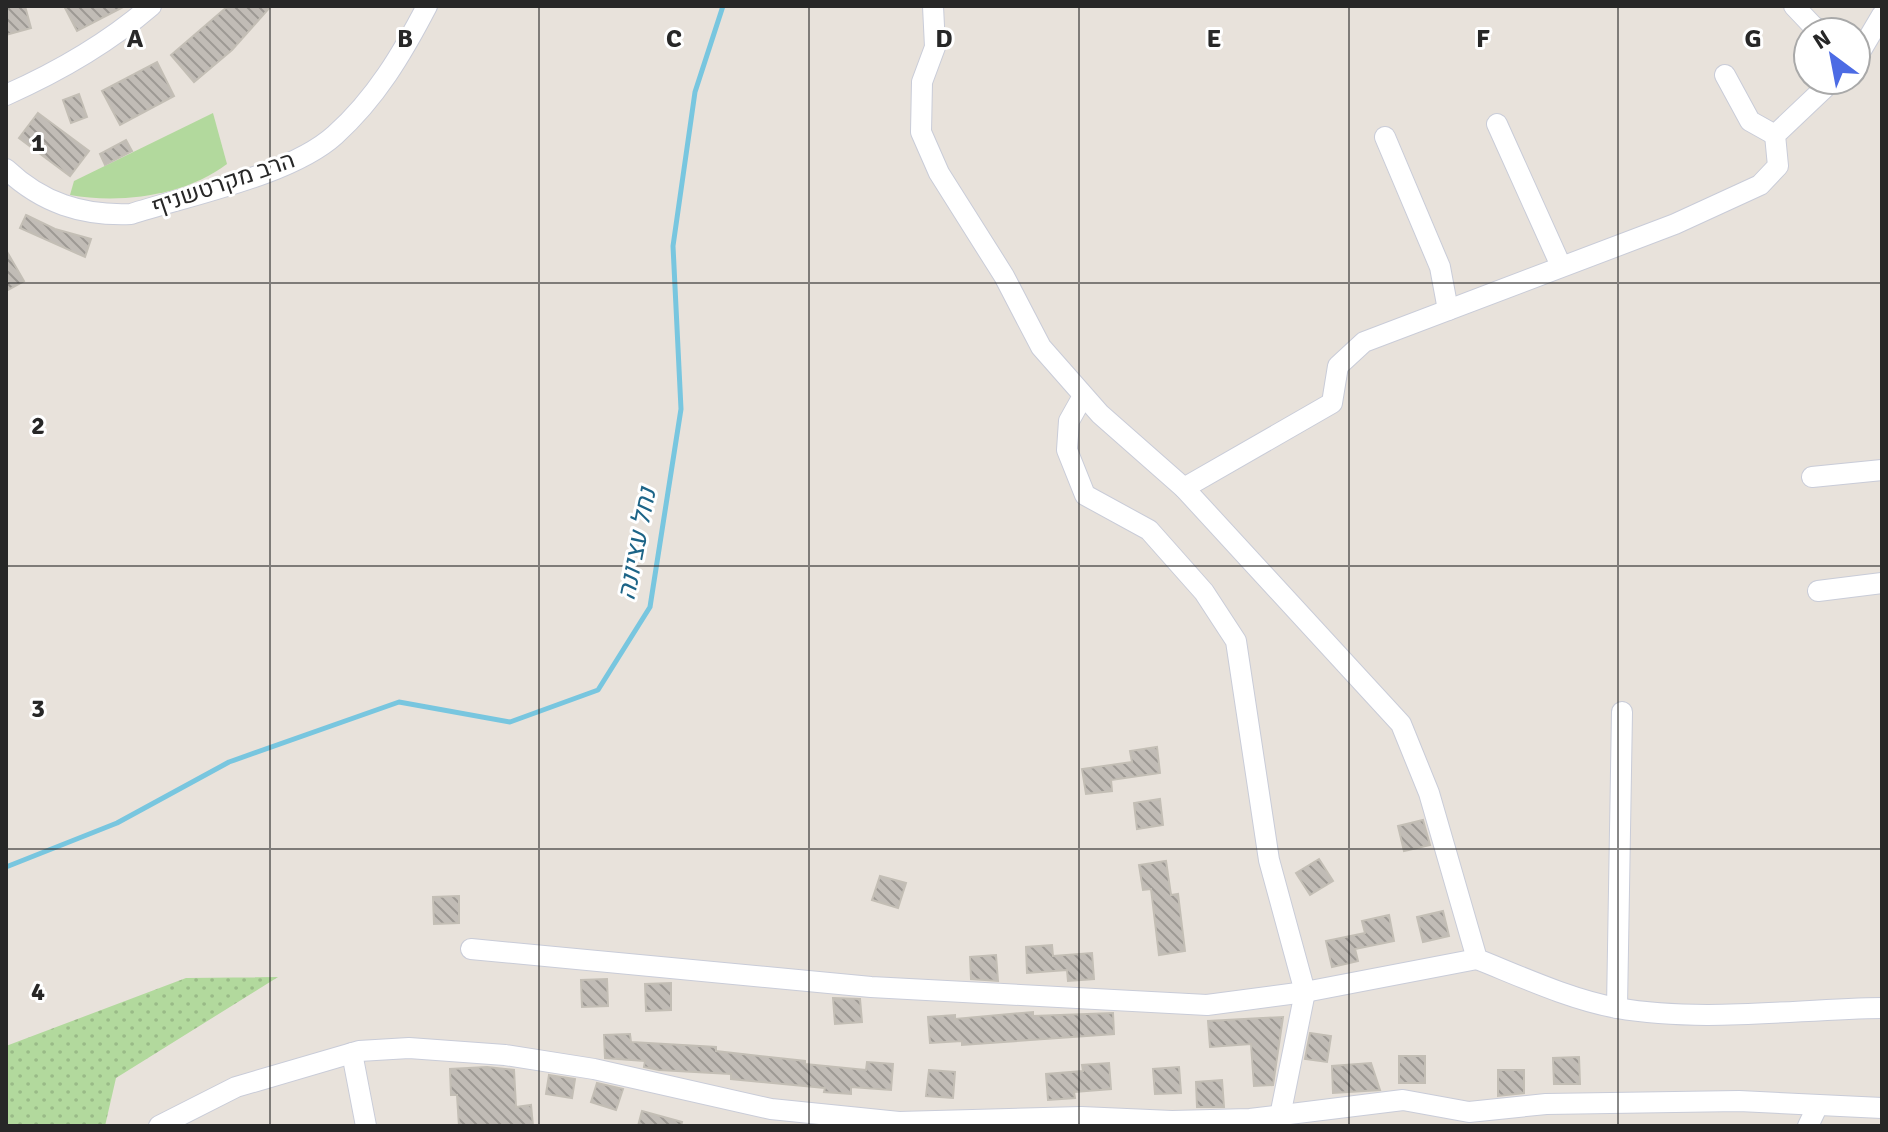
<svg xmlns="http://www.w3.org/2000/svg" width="1888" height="1132" font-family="Signika,Heebo,sans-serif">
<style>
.grass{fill:url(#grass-dots)}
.park{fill:#b2d99d}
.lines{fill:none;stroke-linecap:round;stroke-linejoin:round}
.stream{stroke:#78c6df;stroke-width:5}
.building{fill:url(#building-back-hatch);stroke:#c3beb5;stroke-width:2}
.minor-casing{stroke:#c9ccd8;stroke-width:22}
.minor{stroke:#fff;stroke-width:20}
.grid{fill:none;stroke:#272727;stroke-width:2;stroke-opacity:0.55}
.labels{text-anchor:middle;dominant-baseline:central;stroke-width:6;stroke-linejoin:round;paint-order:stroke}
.street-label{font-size:24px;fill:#272727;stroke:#fff}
.water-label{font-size:26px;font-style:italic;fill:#1c6487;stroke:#fff}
.grid-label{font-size:26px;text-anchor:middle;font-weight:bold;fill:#272727;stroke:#fff;stroke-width:6;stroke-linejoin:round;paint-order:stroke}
</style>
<defs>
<pattern id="grass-dots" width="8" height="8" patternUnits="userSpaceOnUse" patternTransform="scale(2)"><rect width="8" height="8" fill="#b2d99d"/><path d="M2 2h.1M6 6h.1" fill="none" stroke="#99ba87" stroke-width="1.8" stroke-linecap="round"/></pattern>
<pattern id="building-back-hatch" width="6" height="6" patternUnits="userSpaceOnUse" patternTransform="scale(2)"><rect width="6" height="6" fill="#c1bcb6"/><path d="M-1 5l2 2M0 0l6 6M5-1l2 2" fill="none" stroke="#9d9994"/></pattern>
</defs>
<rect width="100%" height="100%" fill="#e8e2db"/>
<!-- grass -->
<path class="grass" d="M278,977l-162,101 -11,48h-99v-80l180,-68z"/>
<!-- park -->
<path class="park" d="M213,113l14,51c-42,32 -107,40 -157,31l4,-14z"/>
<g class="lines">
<!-- stream -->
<path class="stream" d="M6,867l111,-44 112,-61 170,-60 111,20 88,-32 52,-83 31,-198 -8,-163 22,-154 28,-86"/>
</g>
<!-- building -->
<g class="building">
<path d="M6,6h19l6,22 -25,7z"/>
<path d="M64,6h61l-48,25z"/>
<path d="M228,6h43l-39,44 -38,32 -23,-27z"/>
<path d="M157,62l17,34 -54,29 -18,-34z"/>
<path d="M79,94l8,23 -16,6 -8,-23z"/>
<path d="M38,113l51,38 -19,25 -51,-38z"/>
<path d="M126,140l6,11 -27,14 -5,-11z"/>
<path d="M26,215l29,14 36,10 -6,18 -65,-29z"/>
<path d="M6,250l18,31 -18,10z"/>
<path d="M1157,747l3,26 -49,7 1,11 -26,3 -4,-25 50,-7 -2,-11z"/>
<path d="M1160,799l3,26 -26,4 -3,-26z"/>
<path d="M1423,820l7,25 -26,6 -6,-25z"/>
<path d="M1319,859l14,22 -23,14 -14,-22z"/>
<path d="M1166,861l5,34 7,-1 7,57 -26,4 -8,-66 -8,1 -4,-25z"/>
<path d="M880,876l26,7 -8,25 -26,-8z"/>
<path d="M459,896v27l-25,1 -1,-27z"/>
<path d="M1443,911l6,25 -26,6 -6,-25z"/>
<path d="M1389,915l5,26 -39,8 3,12 -26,6 -6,-26 39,-8 -3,-12z"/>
<path d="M1052,945l1,11 39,-3 2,26 -26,2 -1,-11 -40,3 -1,-26z"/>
<path d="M996,955l2,26 -27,-2 -1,-22z"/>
<path d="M607,979l1,27 -26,1 -1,-27z"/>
<path d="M671,983v27l-25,1 -1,-27z"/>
<path d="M833,998l27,1 2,23 -27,2z"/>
<path d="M1033,1012v4l80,-3 1,21 -152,11v-4l-32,2 -2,-26 27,-2v4z"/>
<path d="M1283,1017l-10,68 -19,1 -3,-42 -41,3 -2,-26z"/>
<path d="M1310,1033l21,3 -4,26 -22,-3z"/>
<path d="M630,1034l1,8 85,5v4l89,10v3l61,6 1,-8 26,2 -2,26 -40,-3v7l-27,-2 1,-4 -94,-9v-5l-72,-4 -15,-3 1,-6 -40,-3 -1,-23z"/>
<rect x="1399" y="1056" width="26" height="27"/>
<path d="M1579,1057l1,27h-26l-1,-26z"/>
<path d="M1109,1063l2,26 -37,3 1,6 -27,2 -2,-26 37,-3 -1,-6z"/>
<path d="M1371,1063l9,27 -47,3 -1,-27z"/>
<path d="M487,1067l27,3 2,37 15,-2 2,21h-74l-2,-31h-6l-1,-26z"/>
<path d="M1179,1067l2,26 -26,1 -2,-25z"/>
<path d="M929,1070l26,2 -2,26 -27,-2z"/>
<path d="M1498,1070h26v23l-26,3z"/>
<path d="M549,1075l26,4 -3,19 -26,-4z"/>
<path d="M1222,1080l2,27h-27l-1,-25z"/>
<path d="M597,1083l26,6 -7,21 -25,-8z"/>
<path d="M642,1111l40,11 -1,4h-43z"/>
</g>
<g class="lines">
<defs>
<g id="minor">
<path d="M933,6l2,41 -13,35 -1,50 18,41 65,103 37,71 59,67 84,74 217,236 28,69 48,166c45,18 92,40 140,49 85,15 179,1 265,0"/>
<path d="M1794,6l19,20 10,6"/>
<path d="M1856,59l26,-44"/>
<path d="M1725,75l25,46 25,14"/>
<path d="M6,95c54,-24 101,-51 145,-89"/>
<path d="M1497,124l64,142"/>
<path d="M1385,137l55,130 8,43"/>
<path d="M6,169c36,34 76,47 125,45 59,-19 160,-39 204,-79 41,-37 67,-81 92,-129"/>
<path d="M1083,396l-14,25 -2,29 18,45 64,35 55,62 32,49 33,219 36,132 -27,134"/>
<path d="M1812,477l70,-7"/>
<path d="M1184,488l148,-85 6,-37 26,-24 311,-118 85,-39 18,-19 -3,-31 58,-55"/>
<path d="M1818,591l64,-8"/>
<path d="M471,949l400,38 336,18 98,-13 172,-33"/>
<path d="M1617,1008l5,-296"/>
<path d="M352,1053l14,73"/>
<path d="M159,1126l77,-39 123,-36 50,-3 96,7 89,14 177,40 128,13 182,-5 91,4 78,-2 153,-19 66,12 77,-8 193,-3 143,7"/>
<path d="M1808,1126l9,-19"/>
</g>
</defs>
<!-- minor casing -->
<use href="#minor" class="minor-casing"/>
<!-- minor -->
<use href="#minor" class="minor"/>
</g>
<!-- grid -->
<path class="grid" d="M270,6v1120M539,6v1120M809,6v1120M1079,6v1120M1349,6v1120M1618,6v1120M6,283h1876M6,566h1876M6,849h1876"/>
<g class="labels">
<!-- street labels -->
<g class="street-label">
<text transform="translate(223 183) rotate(-19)">הרב מקרטשניף</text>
</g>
<!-- water labels -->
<g class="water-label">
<text transform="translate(637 544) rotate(-79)">נחל עציונה</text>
</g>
</g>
<g class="grid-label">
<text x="135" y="47">A</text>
<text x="405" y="47">B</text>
<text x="674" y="47">C</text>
<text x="944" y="47">D</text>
<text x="1214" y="47">E</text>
<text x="1483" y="47">F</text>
<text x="1753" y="47">G</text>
<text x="38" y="151">1</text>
<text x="38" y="434">2</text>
<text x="38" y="717">3</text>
<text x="38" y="1000">4</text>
</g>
<!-- border -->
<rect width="1888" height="1132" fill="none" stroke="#272727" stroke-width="16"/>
<!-- north arrow -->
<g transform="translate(1832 56) rotate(328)"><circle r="38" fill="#ffffff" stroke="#a9a9a9" stroke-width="2"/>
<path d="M0-6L14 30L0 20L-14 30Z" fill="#4c6be4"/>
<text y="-12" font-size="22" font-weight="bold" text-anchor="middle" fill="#272727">N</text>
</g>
</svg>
